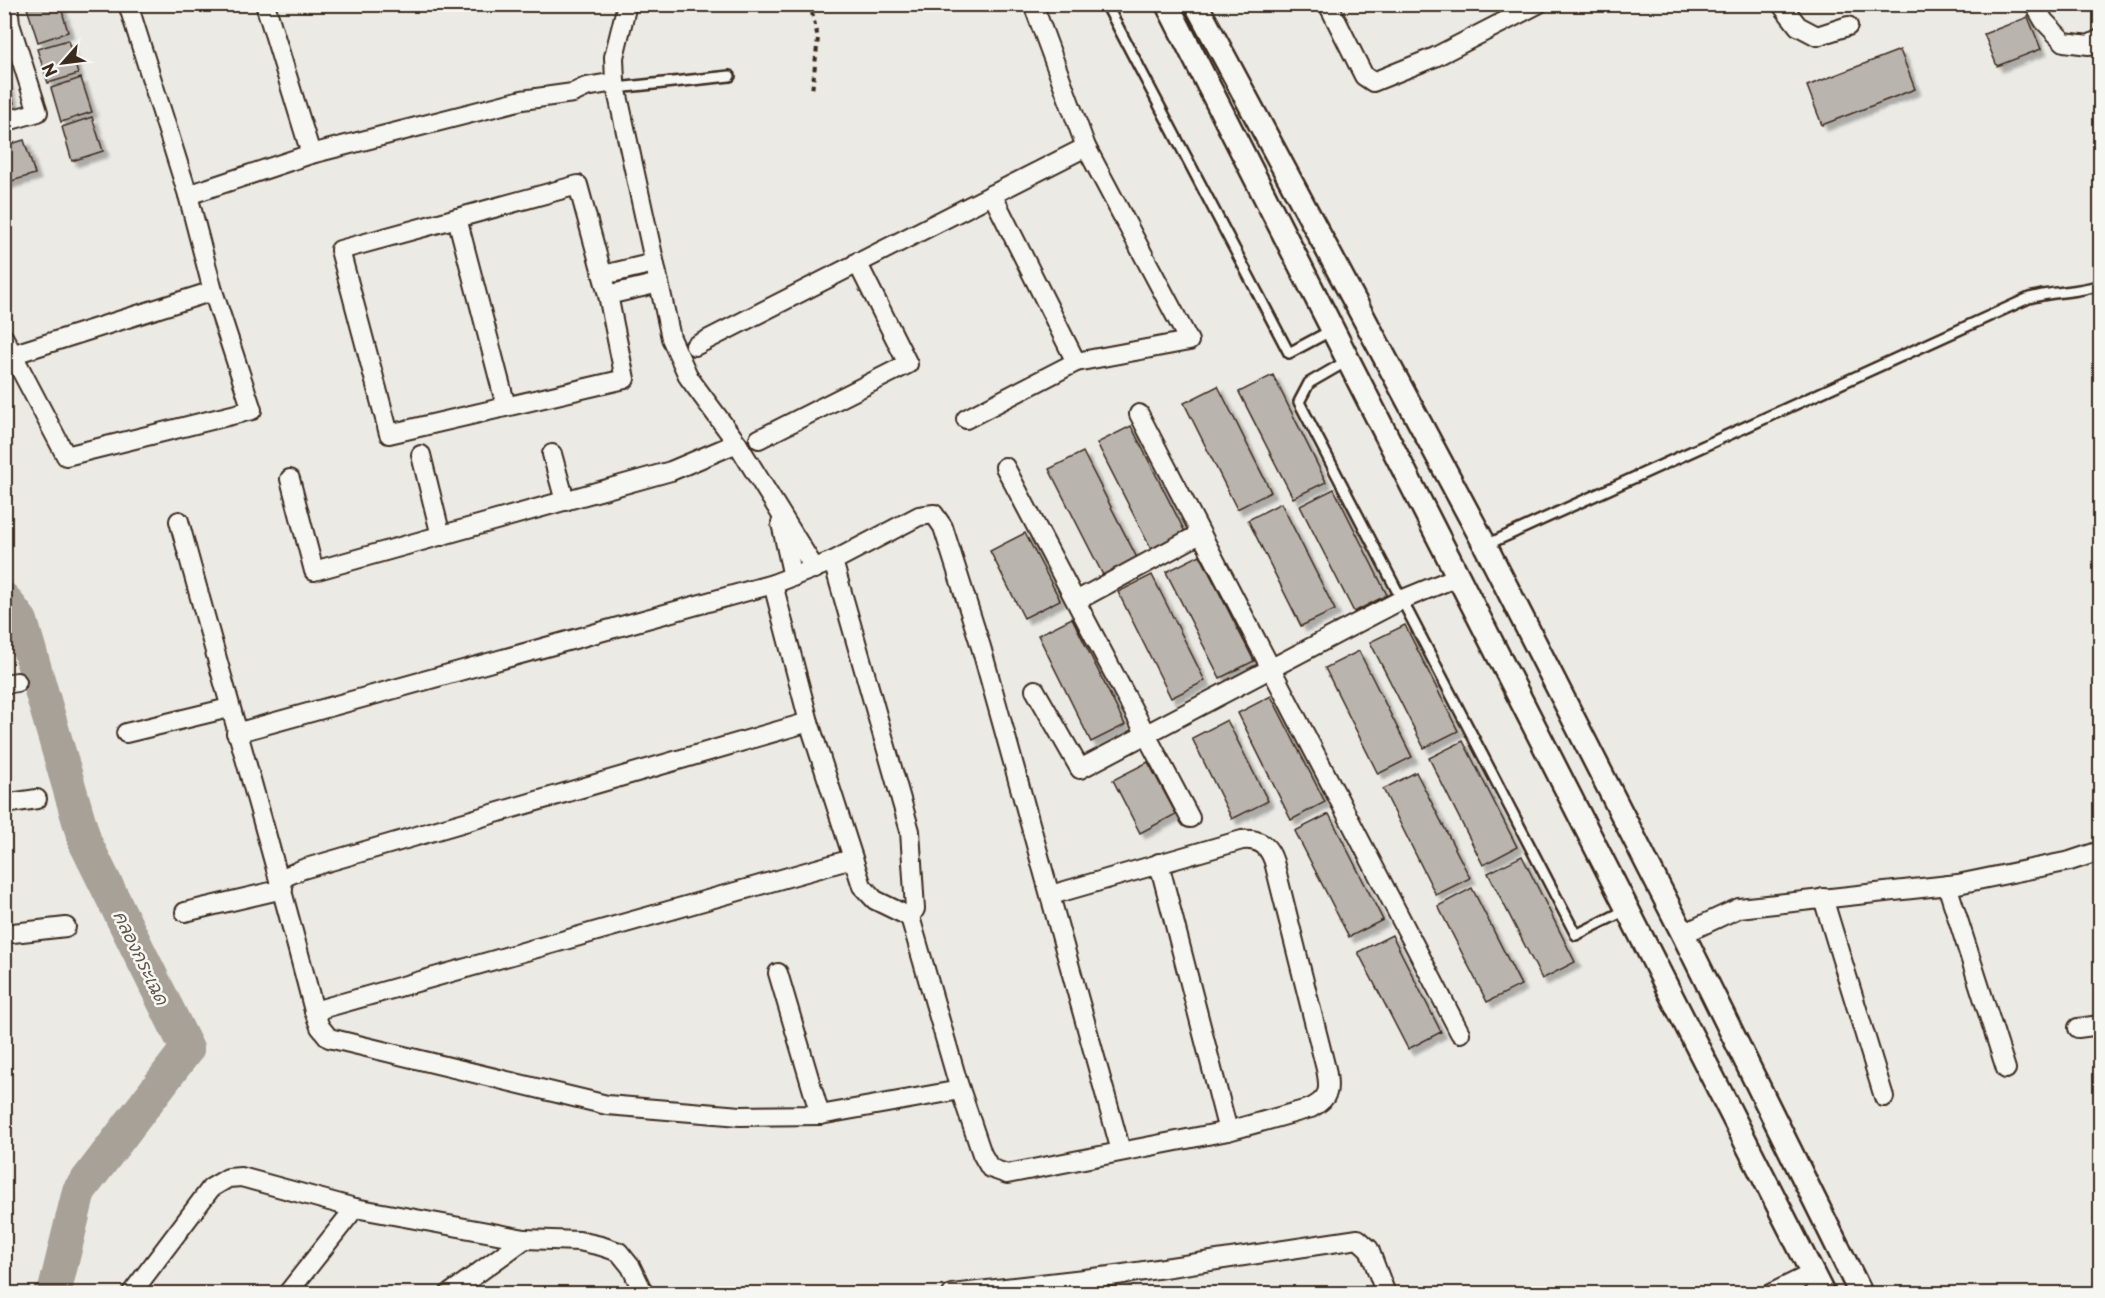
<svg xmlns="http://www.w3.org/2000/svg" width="2105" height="1298" font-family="'Playpen Sans','Playpen Sans Thai',sans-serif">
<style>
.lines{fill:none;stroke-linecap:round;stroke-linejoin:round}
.river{stroke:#a8a198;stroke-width:34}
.building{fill:#bab4ae;stroke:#3b2a1e;stroke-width:1.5;filter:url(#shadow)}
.service-casing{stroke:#3b2a1e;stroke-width:14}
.minor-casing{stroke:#3b2a1e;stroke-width:22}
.tertiary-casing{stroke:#3b2a1e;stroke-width:27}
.path{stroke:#3b2a1e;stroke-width:4;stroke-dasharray:4.5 4.5;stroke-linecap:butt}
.service{stroke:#f6f6f2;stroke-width:9}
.minor{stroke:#f6f6f2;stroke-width:18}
.tertiary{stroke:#f6f6f2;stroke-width:22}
.labels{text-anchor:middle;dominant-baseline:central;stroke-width:5;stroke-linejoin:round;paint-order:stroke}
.water-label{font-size:18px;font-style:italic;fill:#615449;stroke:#f6f6f2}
</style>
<defs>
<filter id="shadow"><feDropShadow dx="5.5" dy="5.5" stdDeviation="1.5" flood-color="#0004"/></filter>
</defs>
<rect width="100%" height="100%" fill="#ebeae5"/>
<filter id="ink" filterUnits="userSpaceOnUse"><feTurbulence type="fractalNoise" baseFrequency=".0167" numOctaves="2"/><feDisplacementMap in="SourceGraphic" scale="12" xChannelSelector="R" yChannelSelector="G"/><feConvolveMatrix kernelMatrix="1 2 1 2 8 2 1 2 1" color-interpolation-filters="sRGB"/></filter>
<g filter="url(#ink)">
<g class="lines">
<!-- river -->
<path class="river" d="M4,599l17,22 64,221 102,207 -108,142 -25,103"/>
</g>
<!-- building -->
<g class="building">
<path d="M37,4h23l8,28 -30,10 -11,-34z"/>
<path d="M2028,17l13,32 -44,17 -13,-32z"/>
<path d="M68,40l10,34 -30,9 -11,-34z"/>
<path d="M1900,50l15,39 -93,36 -15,-39z"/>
<path d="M4,74l10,29 -10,3z"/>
<path d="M81,78l11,34 -31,10 -10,-34z"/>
<path d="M92,117l11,34 -31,10 -10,-34z"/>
<path d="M24,140l11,34 -30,9 -1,-37z"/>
<path d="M1273,375l53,107 -33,16 -54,-106z"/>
<path d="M1218,386l53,106 -34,17 -53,-106z"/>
<path d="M1131,426l54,106 -34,17 -54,-106z"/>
<path d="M1083,452l54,106 -34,17 -54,-106z"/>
<path d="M1334,489l53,106 -33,17 -54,-106z"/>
<path d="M1281,503l54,107 -34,16 -53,-106z"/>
<path d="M1025,533l35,67 -36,18 -34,-67z"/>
<path d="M1200,555l54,106 -34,17 -54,-106z"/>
<path d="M1152,575l53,106 -34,17 -53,-106z"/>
<path d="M1072,618l53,107 -34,17 -53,-107z"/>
<path d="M1405,625l53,106 -34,17 -54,-106z"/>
<path d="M1359,651l53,106 -34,17 -53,-106z"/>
<path d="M1271,696l54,106 -34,18 -53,-107z"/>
<path d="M1227,720l41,81 -36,18 -40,-81z"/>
<path d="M1463,741l54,106 -34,18 -54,-107z"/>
<path d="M1148,762l28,52 -36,19 -27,-53z"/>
<path d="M1416,772l54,106 -34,17 -53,-106z"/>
<path d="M1329,814l54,106 -34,17 -54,-106z"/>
<path d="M1522,856l53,106 -33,17 -54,-106z"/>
<path d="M1472,888l49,97 -34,17 -49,-96z"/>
<path d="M1392,935l49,97 -33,17 -50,-97z"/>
</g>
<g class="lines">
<defs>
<g id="service">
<path d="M1106,4l183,349 43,-23"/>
<path d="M616,88l114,-12"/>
<path d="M1347,361l-38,22 -10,19 277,533 52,-26"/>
<path d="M1486,545l543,-247c24,-7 48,-5 71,-13"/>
</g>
<g id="minor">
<path d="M265,4l46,150"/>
<path d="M627,4l-13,53 1,25 56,256 18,40 48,65 78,126"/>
<path d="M1033,4l53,143 103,194 -113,21"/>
<path d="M1328,4l36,72 9,6 62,-25 103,-53"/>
<path d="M1781,4l17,22 19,10 31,-10"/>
<path d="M2034,4l10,17 20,21 25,3 11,-6"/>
<path d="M4,122l34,-10 -28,-88 -2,-20"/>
<path d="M578,185l30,110 17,84 -236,55 -49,-184z"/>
<path d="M188,195l123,-41 211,-54 51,-7 13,-6 29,-5"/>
<path d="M457,218l49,188"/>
<path d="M603,275l51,-12"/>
<path d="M608,295l51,-12"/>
<path d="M4,338l62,118 186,-46 -39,-119 -25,-96 -60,-191"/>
<path d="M695,346l391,-199"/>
<path d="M11,355l202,-64"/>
<path d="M1139,414l321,619"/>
<path d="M966,419l110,-57 -84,-168"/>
<path d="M759,439l149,-75 -51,-102"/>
<path d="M552,454l13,47"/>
<path d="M421,455l20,81"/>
<path d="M1005,467l185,351"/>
<path d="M290,479l24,92 357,-100 66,-28"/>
<path d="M179,521c44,164 93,326 135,490l6,16 9,11 278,67 133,11 80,-1 140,-25"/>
<path d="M781,523l12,54"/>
<path d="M833,561l77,270 5,78 -5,8 48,166 24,71 8,14 17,6 221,-43 83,-23c19,-10 19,-19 15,-39l-52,-207c-5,-16 -15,-24 -32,-22l-191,55"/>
<path d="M773,584l36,138 53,164 13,14 35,17"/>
<path d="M1076,601l124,-67"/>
<path d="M4,684l13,-2"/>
<path d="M1035,690l45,79 321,-169 56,-23"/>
<path d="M126,733l103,-25"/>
<path d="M236,733l537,-149 60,-23 86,-45 15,-2 9,13 38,120 140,504"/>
<path d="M4,804l33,-5"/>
<path d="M1159,863l69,268"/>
<path d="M280,879l23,-10 506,-147"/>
<path d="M1947,885l59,184"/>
<path d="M1823,898l61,199"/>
<path d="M185,912l98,-23"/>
<path d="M4,934l62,-7"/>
<path d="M1683,934l56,-26 219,-24 112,-23 30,-10"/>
<path d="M778,973l42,142"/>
<path d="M314,1011l538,-152"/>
<path d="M2078,1028l22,-3"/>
<path d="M131,1294l80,-106 17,-10 13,-1 114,31 170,31 54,2 22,5 18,6 12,15 13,27"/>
<path d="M287,1294l68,-86"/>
<path d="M449,1294l76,-55"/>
<path d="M952,1294l158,-18 248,-37 11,10 17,45"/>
<path d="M1770,1294l43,-21"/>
</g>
<g id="tertiary">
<path d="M1167,4l656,1290"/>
<path d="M1196,4l289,541 198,389 178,360"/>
</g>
</defs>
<!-- service casing -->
<use href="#service" class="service-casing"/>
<!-- minor casing -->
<use href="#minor" class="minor-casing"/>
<!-- tertiary casing -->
<use href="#tertiary" class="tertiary-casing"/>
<!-- path -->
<path class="path" d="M810,4l8,34 -6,54"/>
<!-- service -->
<use href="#service" class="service"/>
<!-- minor -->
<use href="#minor" class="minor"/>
<!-- tertiary -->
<use href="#tertiary" class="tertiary"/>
</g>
</g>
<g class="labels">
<!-- water labels -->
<g class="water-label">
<text transform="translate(142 957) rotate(64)">คลองกระเฉด</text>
</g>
</g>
<!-- margin -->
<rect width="2105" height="1298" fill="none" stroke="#f6f6f2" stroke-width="24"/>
<rect x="12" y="12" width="2081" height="1274" fill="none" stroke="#3b2a1e" stroke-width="2" filter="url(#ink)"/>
<!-- north arrow -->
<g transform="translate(63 63) rotate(242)" stroke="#f6f6f2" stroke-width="4.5" paint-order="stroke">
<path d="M0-4.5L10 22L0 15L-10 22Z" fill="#3b2a1e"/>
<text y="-9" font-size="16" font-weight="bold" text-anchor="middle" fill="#3b2a1e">N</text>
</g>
</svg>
